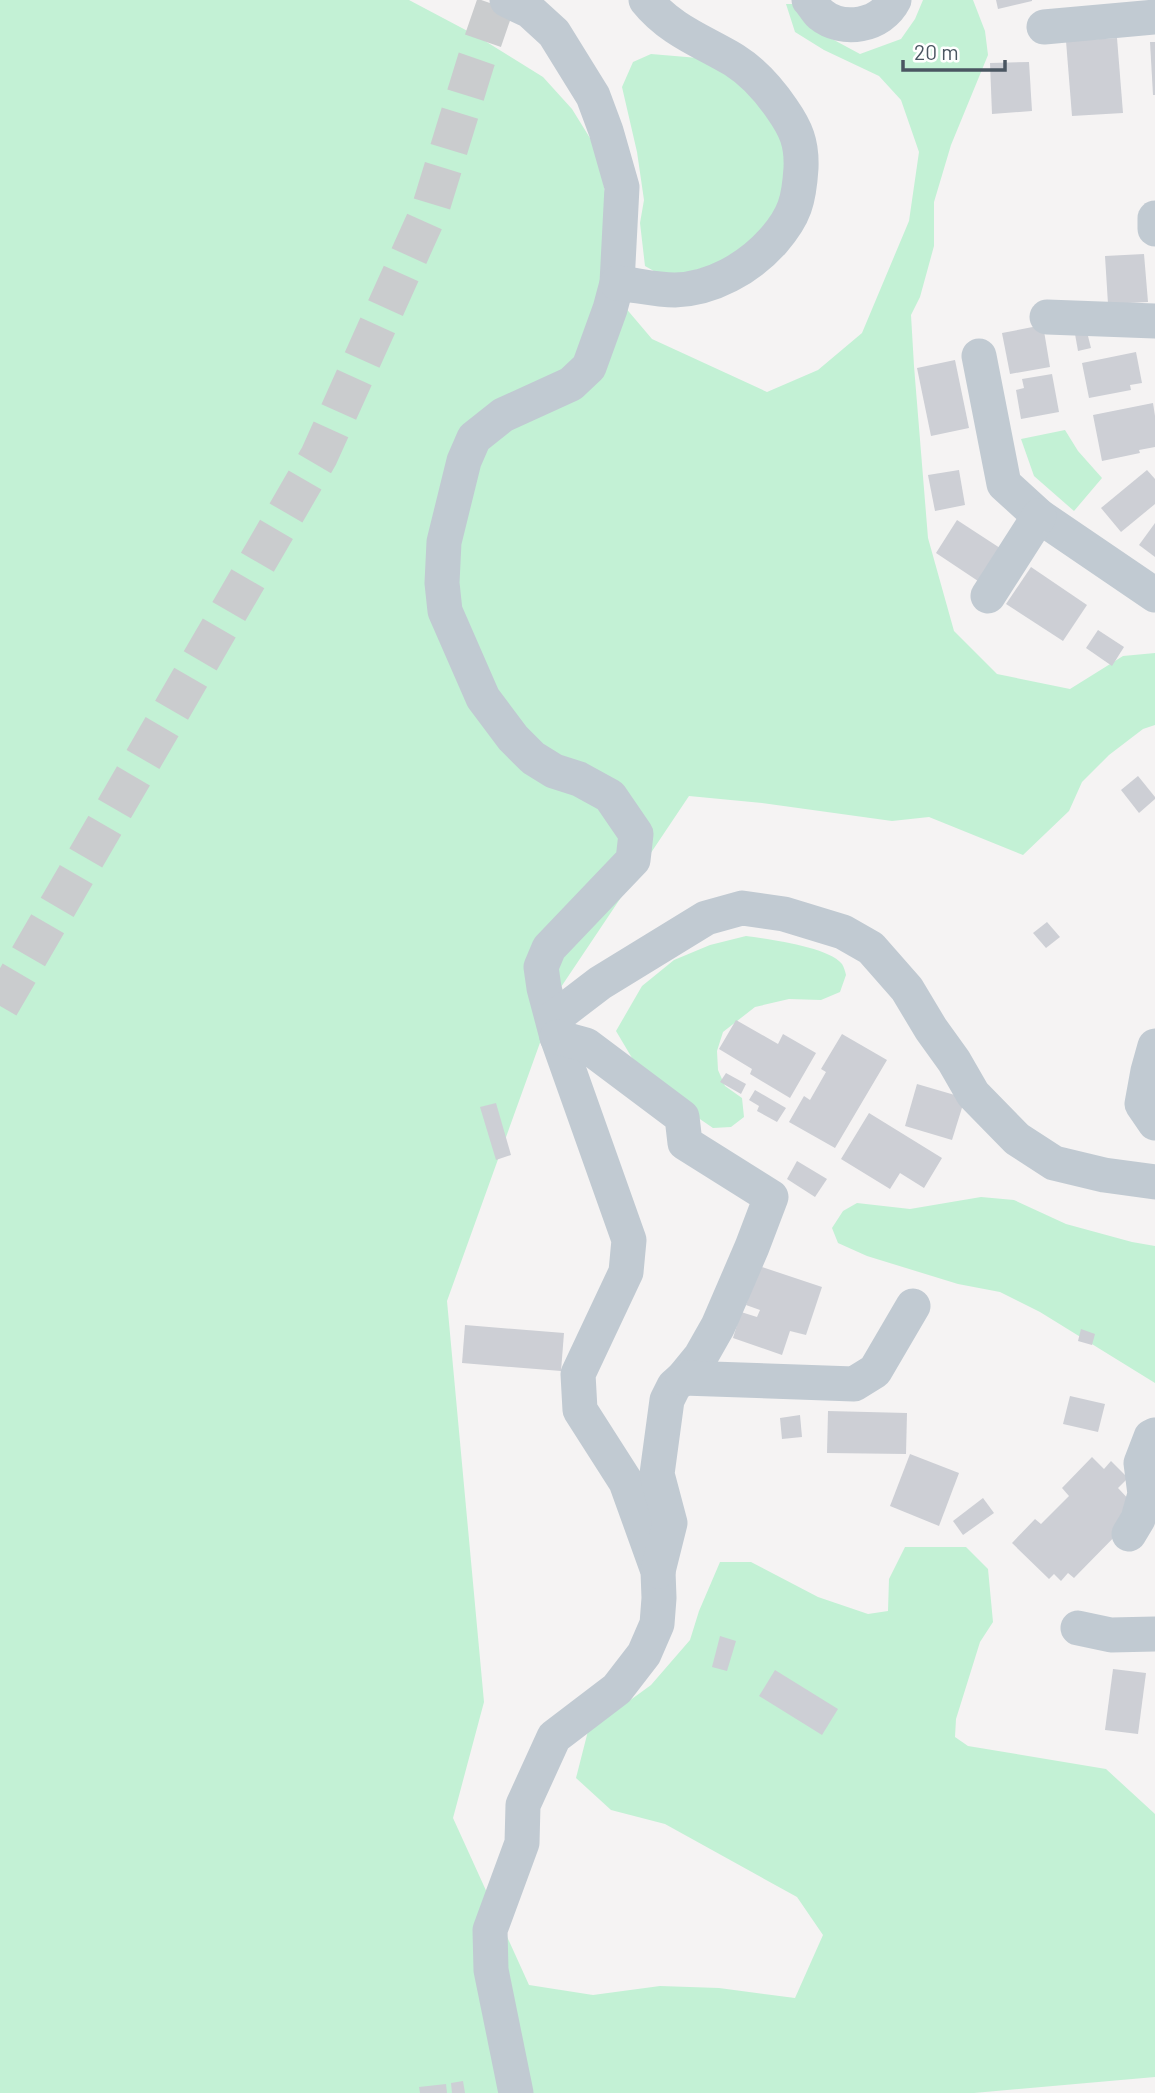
<svg xmlns="http://www.w3.org/2000/svg" width="1155" height="2093" font-family="Barlow,sans-serif">
<style>
.green{fill:#c3f1d5}
.building{fill:#cdcfd5}
.lines{fill:none;stroke-linecap:round;stroke-linejoin:round}
.highway-tunnel{stroke:#caccce;stroke-width:38;stroke-dasharray:38 19;stroke-linecap:butt}
.minor{stroke:#c1cad2;stroke-width:35}
</style>
<rect width="100%" height="100%" fill="#f5f3f3"/>
<!-- green -->
<g class="green">
<path d="M0,0h409l68,36 66,41 29,32 26,42 26,155 28,33 115,53 51,-22 44,-37 47,-112 10,-69 -18,-52 -22,-24 -55,-26 -29,-18 -9,-28h9l26,29 39,21 41,-15 14,-20 8,-19h50l12,31 3,24 -37,90 -17,57v44l-14,51 -9,18 3,51 14,172 26,93 43,43 73,15 53,-33 32,-3v72l-12,4 -34,26 -27,27 -13,29 -46,44 -94,-38 -37,4 -130,-18 -73,-7 -130,194 -112,311 37,401 -31,116 76,167 64,10 67,-9 59,2 76,10 28,-63 -26,-38 -132,-73 -54,-14 -35,-32 12,-47 63,-46 39,-45 9,-29 21,-49h31l67,35 50,17 20,-3 1,-32 16,-32h61l22,22 5,53 -13,20 -24,77 -1,18 13,9 138,23 49,45v263l-181,16h-974z"/>
<path d="M651,54l59,5 27,16 44,54 7,39 -15,57 -35,33 -57,16h-22l-14,-8 -5,-43 4,-23 -7,-48 -15,-65 11,-25z"/>
<path d="M1065,430l13,21 24,27 -28,33 -40,-35 -13,-37z"/>
<path d="M746,936c21,3 83,11 96,28 2,3 3,7 4,11l-6,17 -19,8 -32,-1 -34,8 -32,25 -6,19 1,19 7,16 17,12 2,19 -13,10 -18,1 -19,-13 -59,-52 -19,-32 26,-45 32,-26 36,-15z"/>
<path d="M981,1197l33,3 52,24 66,18 23,4v137l-115,-71 -40,-20 -42,-8 -91,-28 -29,-13 -6,-15 11,-17 14,-8 53,6z"/>
</g>
<!-- building -->
<g class="building">
<path d="M996,0h36v1l-34,8z"/>
<path d="M1117,38l6,75 -51,3 -6,-75z"/>
<path d="M1150,42h5v53h-2z"/>
<path d="M1029,62l3,49 -40,3 -2,-51z"/>
<path d="M1144,254l4,48 -40,2 -3,-48z"/>
<path d="M1043,325l7,42 -40,7 -8,-41z"/>
<path d="M1087,332l4,16 -13,3 -3,-17z"/>
<path d="M1136,352l6,31 -12,2 1,5 -42,8 -7,-35z"/>
<path d="M955,360l14,68 -38,8 -14,-68z"/>
<path d="M1052,374l7,38 -38,7 -5,-29 8,-2 -2,-9z"/>
<path d="M1153,403l2,13v31l-16,3 1,3 -38,8 -9,-46z"/>
<path d="M959,470l6,35 -30,6 -7,-36z"/>
<path d="M1147,470l8,9v25l-34,28 -20,-24z"/>
<path d="M957,520l46,30 -22,33 -45,-30z"/>
<path d="M1155,523v34l-16,-12z"/>
<path d="M1031,567l56,38 -24,36 -57,-37z"/>
<path d="M1098,630l26,17 -12,19 -26,-18z"/>
<path d="M1138,776l17,21v2l-16,14 -18,-23z"/>
<path d="M1047,922l13,15 -14,11 -13,-15z"/>
<path d="M736,1020l42,24 5,-10 33,19 -26,45 -40,-24 2,-5 -33,-20z"/>
<path d="M842,1034l45,26 -52,88 -46,-26 15,-26 6,4 16,-28 -5,-3z"/>
<path d="M726,1073l20,11 -5,10 -21,-12z"/>
<path d="M917,1084l48,14 -13,42 -47,-14z"/>
<path d="M755,1090l31,18 -9,14 -20,-11 2,-5 -10,-6z"/>
<path d="M496,1103l15,52 -15,5 -16,-53z"/>
<path d="M869,1113l73,45 -18,30 -24,-15 -10,16 -49,-30z"/>
<path d="M797,1161l30,18 -12,18 -28,-18z"/>
<path d="M759,1266l63,21 -16,48 -16,-4 -8,24 -49,-17 8,-26 16,5 3,-7 -14,-5z"/>
<path d="M465,1325l99,8 -3,38 -99,-8z"/>
<path d="M1081,1329l14,5 -3,11 -14,-4z"/>
<path d="M1070,1396l35,8 -7,28 -35,-8z"/>
<path d="M828,1411l79,2 -1,41 -79,-1z"/>
<path d="M800,1415l2,22 -20,2 -2,-21z"/>
<path d="M910,1454l49,19 -20,53 -49,-20z"/>
<path d="M1092,1457l12,12 7,-8 17,17 -10,10 15,16 -7,21 -52,53 -6,-5 -7,8 -7,-7 -5,5 -37,-36 23,-24 6,5 28,-28 -7,-8z"/>
<path d="M983,1498l11,15 -31,22 -10,-14z"/>
<path d="M720,1636l16,5 -9,30 -15,-4z"/>
<path d="M1113,1669l33,4 -8,61 -33,-4z"/>
<path d="M775,1670l63,39 -16,26 -63,-39z"/>
<path d="M463,2081l2,12h-13l-1,-10z"/>
<path d="M446,2084l1,9h-27l-1,-6z"/>
</g>
<g class="lines">
<!-- highway-tunnel -->
<path class="highway-tunnel" d="M0,1006l319,-550 112,-249 45,-146 21,-61"/>
<!-- minor -->
<g class="minor">
<path d="M507,0l23,11 24,22 39,63 13,35 16,56 -5,96 -7,26 -21,58 -18,17 -68,31 -29,23 -10,23 -20,81 -2,41 3,28 38,87 30,40 20,20 21,13 25,8 31,17 26,38 -3,26 -84,88 -8,19 3,21 13,49 72,203 -3,32 -48,102 2,36 46,72 32,89 1,27 -2,26 -13,30 -27,35 -63,48 -31,68 -1,38 -32,87 1,40 25,123"/>
<path d="M809,0c4,4 7,10 11,14 23,19 61,12 74,-14"/>
<path d="M1044,27l111,-10"/>
<path d="M1155,218v11"/>
<path d="M617,283c19,2 39,7 58,7 37,-1 74,-22 98,-49 22,-25 26,-41 28,-73 1,-25 -5,-39 -19,-59 -13,-19 -29,-37 -48,-49 -32,-19 -64,-30 -88,-60"/>
<path d="M1047,317l108,4"/>
<path d="M979,356l25,128 35,32 116,79"/>
<path d="M988,596l51,-80"/>
<path d="M553,1019l47,-36 106,-65 36,-10 42,6 59,18 28,16 36,41 24,40 23,32 19,33 44,45 37,24 50,12 51,7"/>
<path d="M557,1037l29,8 96,72 3,26 86,54 -19,50 -34,79 -17,30 -18,22 -9,8 -7,14 -10,74 13,49 -12,48"/>
<path d="M1155,1046l-7,25 -6,33 13,19"/>
<path d="M683,1378l171,6 21,-13 38,-65"/>
<path d="M1129,1534l9,-15 7,-25 -4,-31 10,-26 4,-2"/>
<path d="M1078,1628l33,7 44,-1"/>
</g>
</g>
<!-- scale -->
<path d="M903 60v10h102v-10" fill="none" stroke="#4a5661" stroke-width="3.5"/>
<text x="914" y="60" font-size="21" fill="#4a5661" stroke="#ffffff" stroke-width="5" paint-order="stroke">20 m</text>
</svg>
